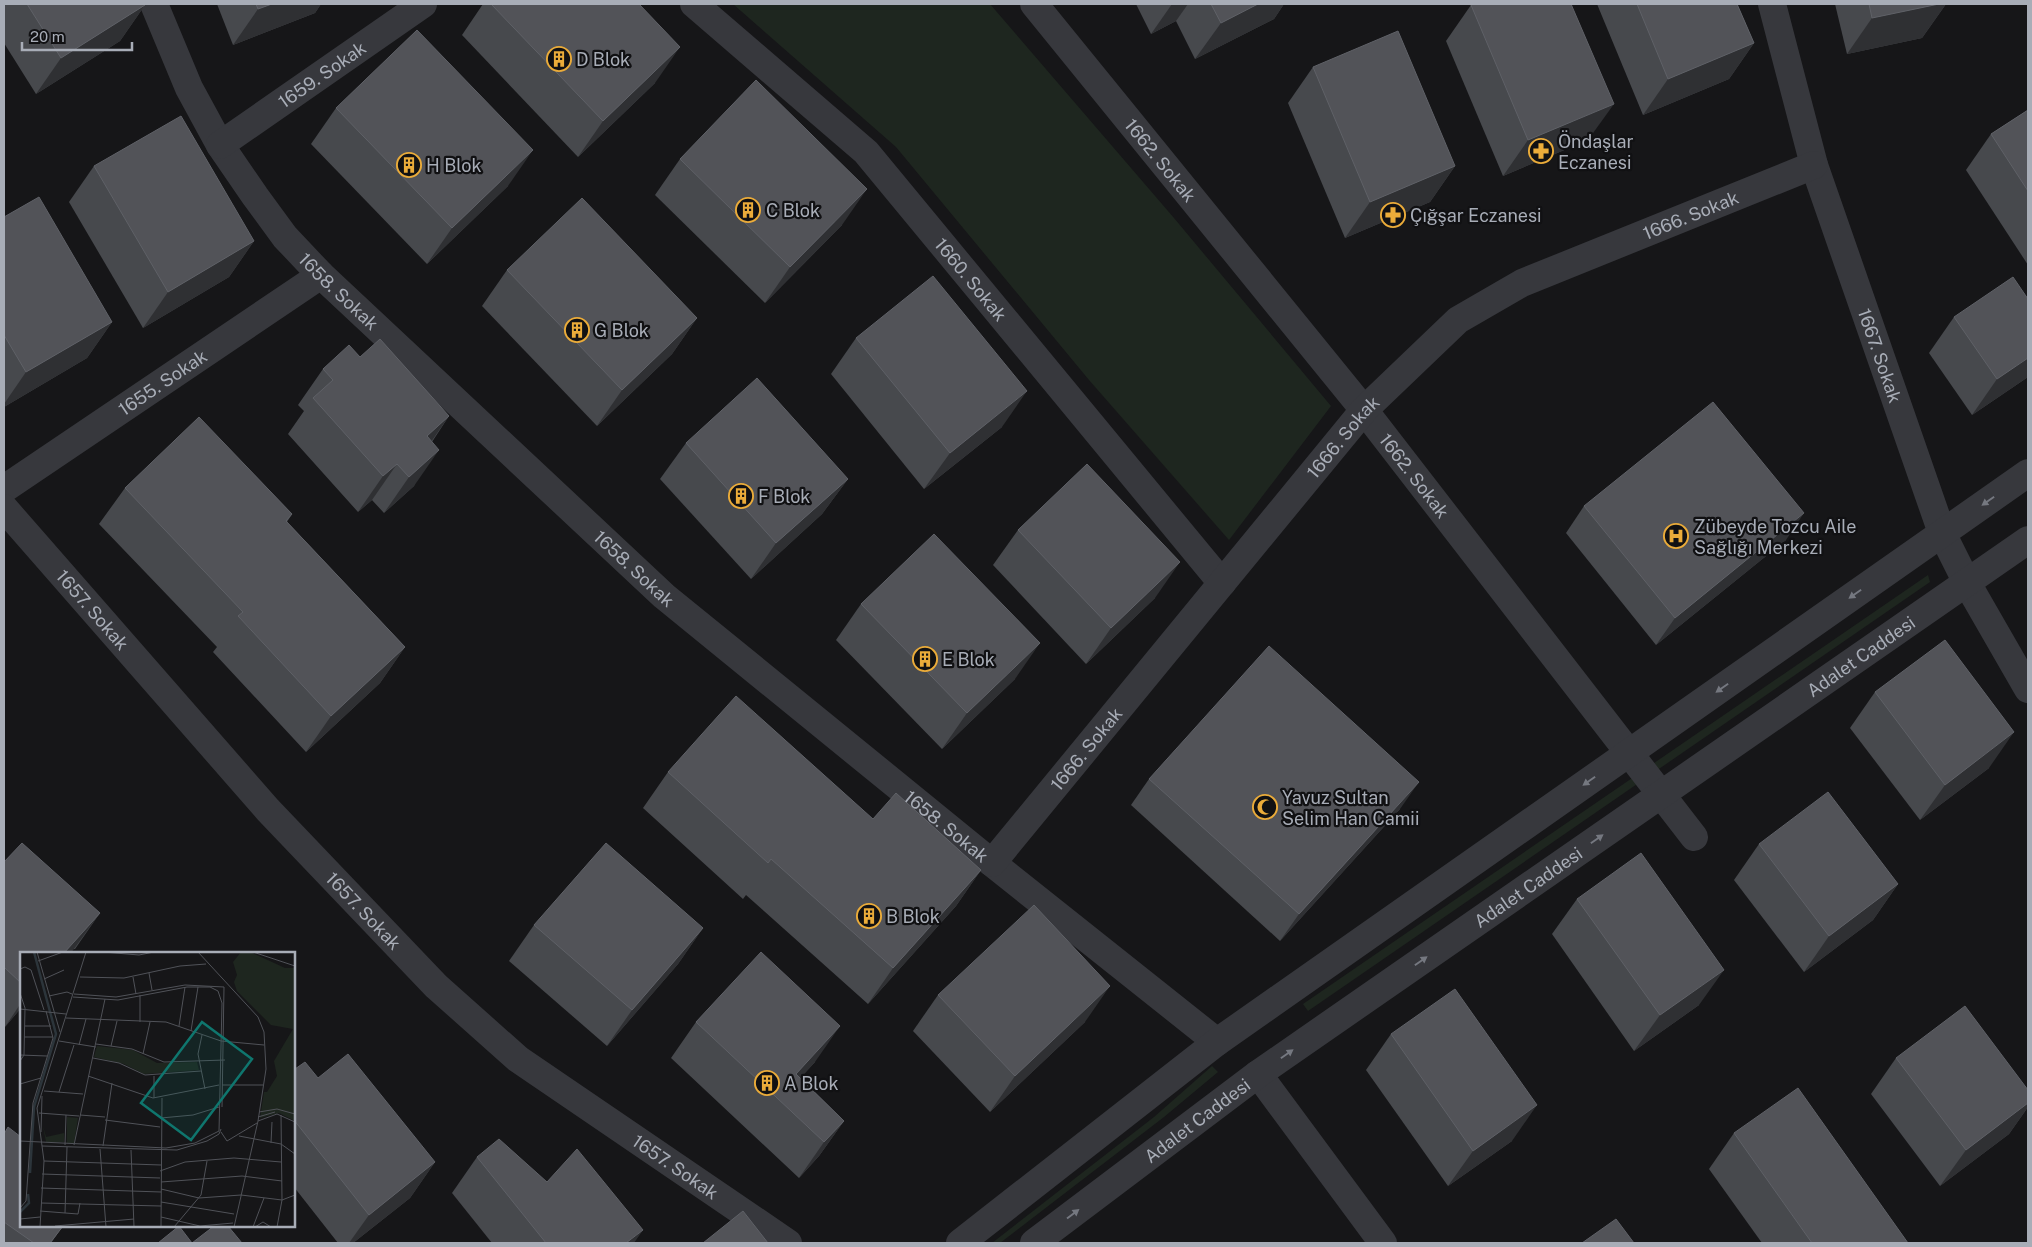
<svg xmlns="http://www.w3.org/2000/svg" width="2032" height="1247" font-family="'Public Sans',sans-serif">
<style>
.green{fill:#1e261f}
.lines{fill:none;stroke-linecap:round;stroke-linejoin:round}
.minor{stroke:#37383d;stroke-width:28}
.wall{fill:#47494d}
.shaded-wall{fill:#2f3033}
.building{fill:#525358;stroke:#5f6167}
.oneway{fill:#757880}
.labels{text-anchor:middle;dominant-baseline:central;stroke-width:4.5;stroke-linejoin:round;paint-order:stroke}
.poi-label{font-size:18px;fill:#a8adb7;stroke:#111113;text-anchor:start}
.street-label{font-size:18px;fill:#a8adb7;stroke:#111113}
.inset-river{fill:none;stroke:#2c353b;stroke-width:2.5}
.inset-road{fill:none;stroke:#505258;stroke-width:1}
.view{fill:#0f766e;fill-opacity:0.15;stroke:#0f766e;stroke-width:2.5}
.inset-edge{fill:none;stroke:#a8adb7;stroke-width:2.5}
</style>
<rect width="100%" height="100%" fill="#161618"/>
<!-- green -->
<g class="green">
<path d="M733,4h257l184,214 157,188 -102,134 -140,-160 -193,-233z"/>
<path d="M1928,575l2,7 -622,429 -5,-7z"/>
<path d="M1212,1066l6,6 -54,45 -164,126h-8l162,-126z"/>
</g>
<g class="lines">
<!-- minor -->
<g class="minor">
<path id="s1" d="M154,4l35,84 31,57 35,51 30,41 36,38 343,321 328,267 225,179"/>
<path id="s2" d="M694,4l172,148 356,431"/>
<path id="s3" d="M1034,4l330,406 330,427"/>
<path id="s4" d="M1772,4l42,161 128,368 25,50 61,106"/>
<path id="s5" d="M220,145l203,-141"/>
<path id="s6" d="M4,489l317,-214"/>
<path id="s7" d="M4,508l264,302 168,176 82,73 270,184"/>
<path id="s8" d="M992,863l372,-453 94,-90 64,-37 292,-118"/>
<path d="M1258,1074l125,169"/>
<path d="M960,1243l257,-201 811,-569"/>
<path id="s9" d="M1034,1243l224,-169 770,-534"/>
</g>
</g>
<!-- wall -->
<g class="wall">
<path d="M4,4h140l1,1 -25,36 -84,53 -32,-51z"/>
<path d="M217,4h104l-6,9 -82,32z"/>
<path d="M483,4h156l16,79 -77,74 -116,-122z"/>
<path d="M1136,4h148l-10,15 -79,40 -19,-38 -25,13z"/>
<path d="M1597,4h140l17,39 -25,36 -86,36z"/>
<path d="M1835,4h111l-24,34 -75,16z"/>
<path d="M1471,5l117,135 -85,36 -57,-135z"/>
<path d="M1313,67l142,99 -25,36 -85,36 -57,-135z"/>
<path d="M336,108l172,78 -81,78 -116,-120z"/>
<path d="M2028,110v155l-62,-95 25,-36z"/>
<path d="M680,159l162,66 -77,78 -110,-108z"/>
<path d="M94,166l160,75 -25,36 -86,51 -74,-126z"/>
<path d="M4,217l108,105 -25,36 -83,49z"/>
<path d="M507,270l190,48 -25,36 -75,72 -115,-120z"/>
<path d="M1954,317l74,60 -56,38 -43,-62z"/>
<path d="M856,338l146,89 -78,62 -93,-115z"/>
<path d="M360,357l89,59 -17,26 -18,44 -30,27 -12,-13 -14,12 -70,-78 16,-23 -6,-6 25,-36z"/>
<path d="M686,443l162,36 -26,35 -71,65 -91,-100z"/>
<path d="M125,488l167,26 -5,8 118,125 -25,36 -74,69 -93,-100 4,-5 -118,-123z"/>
<path d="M1584,506l202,34 -130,105 -90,-112z"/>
<path d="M1018,530l137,68 -69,66 -93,-99z"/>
<path d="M861,604l154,75 -73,70 -106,-109z"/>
<path d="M1875,692l114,76 -69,52 -70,-92z"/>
<path d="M668,772l205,47 108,51 -25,36 -88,98 -122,-109 -3,4 -100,-91z"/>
<path d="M1149,779l251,30 -120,132 -149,-136z"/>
<path d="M1759,844l139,40 -25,36 -69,52 -70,-92z"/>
<path d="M4,862l96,51 -25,36 -54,4v55l-16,19 -1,-1z"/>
<path d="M1577,899l122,106 -65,46 -82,-117z"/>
<path d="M534,925l169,3 -25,36 -71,82 -98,-85z"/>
<path d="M938,995l147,27 -95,90 -77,-81z"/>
<path d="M696,1022l119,40 -15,16 44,43 -25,35 -20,22 -128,-120z"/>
<path d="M1391,1034l121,107 -64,45 -82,-116z"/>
<path d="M1896,1058l132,32v17l-19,27 -69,52 -69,-92z"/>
<path d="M294,1068l24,10 117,84 -25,36 -57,45h-15l-44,-56z"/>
<path d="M1734,1133l174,110h-146l-53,-74z"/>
<path d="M4,1134l59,92 -12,17h-47z"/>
<path d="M477,1157l70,25 87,61h-142l-40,-50z"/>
</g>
<!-- shaded-wall -->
<g class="shaded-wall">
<path d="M272,4h49l-6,9 -82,32 25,-36z"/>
<path d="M1172,4h16l-12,17 -25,13z"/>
<path d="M1258,4h26l-10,15 -79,40 26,-36z"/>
<path d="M1939,4h7l-24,34 -75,16 25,-36z"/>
<path d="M145,5l-25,36 -84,53 25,-36z"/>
<path d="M1754,43l-25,36 -86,36 25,-36z"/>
<path d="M680,47l-25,36 -77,74 25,-36z"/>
<path d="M1614,104l-26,36 -85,36 25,-36z"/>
<path d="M533,150l-25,36 -81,78 25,-36z"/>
<path d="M1455,166l-25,36 -85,36 25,-36z"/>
<path d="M867,189l-25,36 -77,78 25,-36z"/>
<path d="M254,241l-25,36 -86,51 25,-36z"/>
<path d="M697,318l-25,36 -75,72 25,-36z"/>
<path d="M112,322l-25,36 -83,49v-3l22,-32z"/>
<path d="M2028,358v19l-56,38 25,-36z"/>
<path d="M1027,391l-25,36 -78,62 26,-36z"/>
<path d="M449,416l-25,36 3,-16z"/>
<path d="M439,450l-25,36 -30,27 25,-36z"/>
<path d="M397,464l-25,36 -14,12 25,-36z"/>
<path d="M848,479l-26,35 -71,65 25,-36z"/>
<path d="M1804,513l-18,27 -130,105 19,-27z"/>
<path d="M1180,562l-25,36 -69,66 25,-36z"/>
<path d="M1040,643l-25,36 -73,70 25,-36z"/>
<path d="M405,647l-25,36 -74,69 25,-36z"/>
<path d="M2014,732l-25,36 -69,52 25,-35z"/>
<path d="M1419,782l-19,27 -120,132 19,-27z"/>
<path d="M981,870l-25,36 -88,98 25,-36z"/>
<path d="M1898,884l-25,36 -69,52 25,-36z"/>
<path d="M100,913l-29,40h-7z"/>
<path d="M703,928l-25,36 -71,82 25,-36z"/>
<path d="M1724,970l-25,35 -65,46 26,-36z"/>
<path d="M1110,986l-25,36 -95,90 25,-36z"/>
<path d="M21,1003v5l-16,19z"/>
<path d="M840,1026l-25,36 -35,39 16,-27z"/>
<path d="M2028,1103v4l-19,27 -69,52 26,-36z"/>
<path d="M1537,1105l-25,36 -64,45 25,-35z"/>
<path d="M844,1121l-25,35 -20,22 25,-36z"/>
<path d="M435,1162l-25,36 -57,45h-4l20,-28z"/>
<path d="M643,1230l-9,13h-8z"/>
</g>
<!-- building -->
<g class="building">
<path d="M27,4h117l1,1 -84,53z"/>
<path d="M256,4h16l-14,5z"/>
<path d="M491,4h148l41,43 -77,74z"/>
<path d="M1211,4h47l-37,19z"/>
<path d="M1474,4h97l43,100 -86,36 -57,-135z"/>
<path d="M1637,4h100l17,39 -86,36z"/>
<path d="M1869,4h70l-67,14z"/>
<path d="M417,30l116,120 -81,78 -116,-120z"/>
<path d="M1398,31l57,135 -85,36 -57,-135z"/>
<path d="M756,80l111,109 -77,78 -110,-108z"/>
<path d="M2028,110v81l-37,-57z"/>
<path d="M181,116l73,125 -86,51 -74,-126z"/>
<path d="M39,197l73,125 -86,50 -22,-37v-118z"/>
<path d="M582,198l115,120 -75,72 -115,-120z"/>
<path d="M933,276l94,115 -77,62 -94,-115z"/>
<path d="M2013,277l15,22v59l-31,21 -43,-62z"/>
<path d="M380,339l69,77 -22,20 12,14 -30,27 -12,-13 -14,12 -70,-78 20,-18 -10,-11 26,-24 11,12z"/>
<path d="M757,378l91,101 -72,64 -90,-100z"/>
<path d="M1713,402l91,111 -129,105 -91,-112z"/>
<path d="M199,417l93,97 -6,7 119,126 -74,69 -93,-100 5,-4 -118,-124z"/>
<path d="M1087,464l93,98 -69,66 -93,-98z"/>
<path d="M934,534l106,109 -73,70 -106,-109z"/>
<path d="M1945,640l69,92 -69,53 -70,-93z"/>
<path d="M1269,646l150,136 -120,132 -150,-135z"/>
<path d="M736,696l137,123 23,-26 85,77 -88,98 -122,-109 -3,4 -100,-91z"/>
<path d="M1828,792l70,92 -69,52 -70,-92z"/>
<path d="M22,843l78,70 -36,40h-43v30l-17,-16v-105z"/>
<path d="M606,843l97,85 -71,82 -98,-85z"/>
<path d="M1641,853l83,117 -64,45 -83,-116z"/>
<path d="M1034,905l76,81 -95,90 -77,-81z"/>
<path d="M761,952l79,74 -44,48 48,47 -20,21 -128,-120z"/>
<path d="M1455,989l82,116 -64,46 -82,-117z"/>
<path d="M1965,1006l63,84v13l-62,47 -70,-92z"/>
<path d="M348,1054l87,108 -66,53 -75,-95v-52l1,1 10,-7 13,16z"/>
<path d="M1798,1088l110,155h-96l-78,-110z"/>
<path d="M8,1127l13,10v89h42l-13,17h-16l-30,-21v-88z"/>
<path d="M499,1139l48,43 30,-33 66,81 -17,13h-80l-69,-86z"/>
<path d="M743,1211l25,32h-65z"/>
<path d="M1616,1219l18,24h-52z"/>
<path d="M179,1226l13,17 22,-17h14l14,17h-84z"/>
</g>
<!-- one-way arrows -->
<defs><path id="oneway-solid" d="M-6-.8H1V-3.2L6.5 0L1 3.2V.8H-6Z" transform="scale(1.25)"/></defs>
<g class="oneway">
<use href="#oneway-solid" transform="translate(1988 501) rotate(145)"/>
<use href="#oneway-solid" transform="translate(1855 594) rotate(145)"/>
<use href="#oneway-solid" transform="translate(1722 688) rotate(145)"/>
<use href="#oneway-solid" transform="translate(1589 781) rotate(145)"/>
<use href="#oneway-solid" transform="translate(1597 839) rotate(-35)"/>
<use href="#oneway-solid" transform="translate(1421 961) rotate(-35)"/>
<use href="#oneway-solid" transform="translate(1287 1054) rotate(-35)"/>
<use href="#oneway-solid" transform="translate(1073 1214) rotate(-37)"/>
</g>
<!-- icons -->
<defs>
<symbol id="building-ring" viewBox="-11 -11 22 22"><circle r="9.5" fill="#111113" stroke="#ebac3a" stroke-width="1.5"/><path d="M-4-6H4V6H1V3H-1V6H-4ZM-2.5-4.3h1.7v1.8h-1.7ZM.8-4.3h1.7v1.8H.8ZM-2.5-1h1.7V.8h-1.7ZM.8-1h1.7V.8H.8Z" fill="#ebac3a"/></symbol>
<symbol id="pharmacy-ring" viewBox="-11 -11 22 22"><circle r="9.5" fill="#111113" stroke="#ebac3a" stroke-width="1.5"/><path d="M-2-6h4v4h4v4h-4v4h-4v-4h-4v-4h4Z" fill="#ebac3a"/></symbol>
<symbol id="hospital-ring" viewBox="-11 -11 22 22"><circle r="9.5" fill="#111113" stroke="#ebac3a" stroke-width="1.5"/><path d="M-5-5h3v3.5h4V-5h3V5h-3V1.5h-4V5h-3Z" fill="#ebac3a"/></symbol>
<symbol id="mosque-ring" viewBox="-11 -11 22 22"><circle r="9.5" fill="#111113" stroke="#ebac3a" stroke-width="1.5"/><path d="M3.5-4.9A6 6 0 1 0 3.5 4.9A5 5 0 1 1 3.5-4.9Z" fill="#ebac3a"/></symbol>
</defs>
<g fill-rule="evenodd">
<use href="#building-ring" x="545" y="45" width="28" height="28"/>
<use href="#pharmacy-ring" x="1527" y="137" width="28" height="28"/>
<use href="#building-ring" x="395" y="151" width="28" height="28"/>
<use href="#building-ring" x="734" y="196" width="28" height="28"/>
<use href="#pharmacy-ring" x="1379" y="201" width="28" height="28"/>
<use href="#building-ring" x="563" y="316" width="28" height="28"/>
<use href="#building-ring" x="727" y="482" width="28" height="28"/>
<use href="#hospital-ring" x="1662" y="522" width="28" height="28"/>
<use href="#building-ring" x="911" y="645" width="28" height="28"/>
<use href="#mosque-ring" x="1251" y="793" width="28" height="28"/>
<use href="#building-ring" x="855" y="902" width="28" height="28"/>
<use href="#building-ring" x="753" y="1069" width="28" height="28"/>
</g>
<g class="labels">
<!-- poi labels -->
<g class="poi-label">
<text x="576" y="59">D Blok</text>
<text x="1558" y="141">Öndaşlar<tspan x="1558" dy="21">Eczanesi</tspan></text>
<text x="426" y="165">H Blok</text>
<text x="766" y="210">C Blok</text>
<text x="1410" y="215">Çığşar Eczanesi</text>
<text x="594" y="330">G Blok</text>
<text x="758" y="496">F Blok</text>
<text x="1694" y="526">Zübeyde Tozcu Aile<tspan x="1694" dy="21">Sağlığı Merkezi</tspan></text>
<text x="942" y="659">E Blok</text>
<text x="1282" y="797">Yavuz Sultan<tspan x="1282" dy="21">Selim Han Camii</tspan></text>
<text x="886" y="916">B Blok</text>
<text x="784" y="1083">A Blok</text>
</g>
<!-- street labels -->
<g class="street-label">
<text stroke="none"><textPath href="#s5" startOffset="124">1659. Sokak</textPath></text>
<text stroke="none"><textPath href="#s3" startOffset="201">1662. Sokak</textPath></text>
<text stroke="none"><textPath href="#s8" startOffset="972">1666. Sokak</textPath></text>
<text stroke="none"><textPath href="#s2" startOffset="392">1660. Sokak</textPath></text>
<text stroke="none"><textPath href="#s1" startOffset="345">1658. Sokak</textPath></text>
<text stroke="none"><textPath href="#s4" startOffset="368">1667. Sokak</textPath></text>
<text stroke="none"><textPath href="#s6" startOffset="191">1655. Sokak</textPath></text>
<text stroke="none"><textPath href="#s8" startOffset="552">1666. Sokak</textPath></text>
<text stroke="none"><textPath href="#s3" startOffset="606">1662. Sokak</textPath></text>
<text stroke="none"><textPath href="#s1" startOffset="750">1658. Sokak</textPath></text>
<text stroke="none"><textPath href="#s7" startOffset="135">1657. Sokak</textPath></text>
<text stroke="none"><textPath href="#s9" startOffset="1014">Adalet Caddesi</textPath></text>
<text stroke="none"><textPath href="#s8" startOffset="148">1666. Sokak</textPath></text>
<text stroke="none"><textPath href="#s1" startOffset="1155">1658. Sokak</textPath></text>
<text stroke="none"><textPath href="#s9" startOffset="609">Adalet Caddesi</textPath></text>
<text stroke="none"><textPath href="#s7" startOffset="540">1657. Sokak</textPath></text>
<text stroke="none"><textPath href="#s9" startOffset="204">Adalet Caddesi</textPath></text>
<text stroke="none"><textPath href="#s7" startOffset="945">1657. Sokak</textPath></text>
</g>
</g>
<!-- overview -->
<g transform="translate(20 952)">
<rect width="275" height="275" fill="#161618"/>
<path d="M221,0h9l35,16h10v153l-16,-8 -19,5 4,-26h3l10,-16 -3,-15 19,-32 -22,-4 -34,-34 -3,-9 3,-7 -4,-13zM77,94l36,4 24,13 40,-1 2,8 -55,4 -20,-10 -30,-7zM47,165l11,1 -4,25h-7zM23,174l3,11 18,-4v9h-18z" fill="#1e261f"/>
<path class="inset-river" d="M10,221l4,-66 22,-73 -22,-82M0,260l9,-9 -1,-9"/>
<path class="inset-road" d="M17,0l23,80M83,0l36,3 15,-3M178,0l60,65 6,15 2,37 -8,52 -24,106M233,0l42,14M18,9l25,-9M0,17l5,-2 6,3 13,40M129,21l3,17M60,25l44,1 56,-12 26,-2M113,25l3,17M24,27l20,-9M0,41l5,15 -1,47 -4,6M54,42l42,3 69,-12 39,2 -2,120M120,43v27M29,44l18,-4 5,2M0,57l46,5M46,66l100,4 55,19 43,4M5,74h26M159,74l6,-39M171,79l7,-44M182,83l-4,19 7,35M4,85h29M39,89l37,6M76,92l36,5 32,13 61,-2M59,93l7,-26M91,94l6,-25M123,102l7,-32M0,103l27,1M73,106l26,5 26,12 56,-4M68,124l65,22 66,-13M0,132l21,-6M202,133h41M24,139l39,3M39,140l15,-47M134,146v-22M239,160l18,-3 18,5M19,161l40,3M60,163l25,2M238,165l17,-5M141,166l32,-3 26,-8M85,168l55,7M238,169l19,-7 18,8M21,180l1,-36M201,180l6,9 30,-18M219,184l42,8 14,10M0,189l146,7 29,-5 24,-12 3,-128 -4,-12 -8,-4h-23l-69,13 -45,-3M251,191l1,-21M45,193l1,-30M54,193l31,-146M22,194l135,4 30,-9 12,-7 2,-5M83,194l9,-63M80,197l6,78M111,198l3,77M24,209l117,4M140,219l25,-9 49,-4 47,4M22,222l118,4M141,230l81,-6 40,5M21,236l120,4M141,237l38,9 42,-3 41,5 13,-5M141,250l73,12M21,251l120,3M0,256l6,-7 7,-98 20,-65 -7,-27M20,259l38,3 2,-11M45,261l2,-66M141,265l39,9 33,-3M0,267l20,-2M35,274l79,-7M20,275l4,-66 -7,-53 49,-156M141,275l1,-129M154,275l27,-32 6,-34M233,275l11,-29M235,275l8,-5 8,5M257,275l5,-27 -1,-85"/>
<path class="view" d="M182,70l50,37 -61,81 -50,-37z"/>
<rect width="275" height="275" class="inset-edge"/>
</g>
<!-- border -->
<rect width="2032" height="1247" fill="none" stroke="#a8adb7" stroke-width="10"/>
<!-- scale -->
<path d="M22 42v8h110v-8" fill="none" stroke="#a8adb7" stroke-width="2.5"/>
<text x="30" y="42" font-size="15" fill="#a8adb7" stroke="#111113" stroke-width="4" paint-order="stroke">20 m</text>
</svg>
